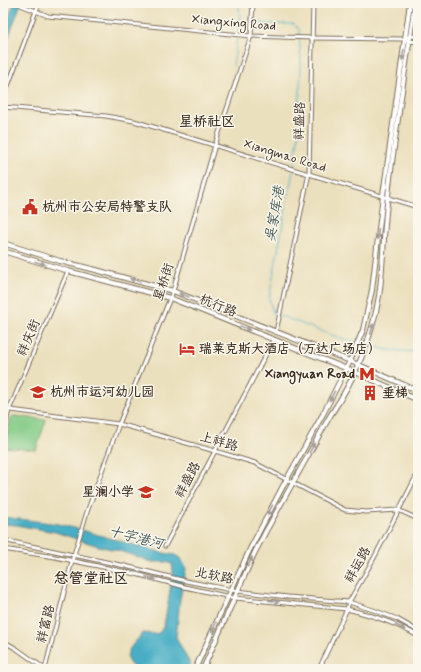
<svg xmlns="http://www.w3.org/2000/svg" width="421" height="672" font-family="Mynerve,'LXGW WenKai TC',sans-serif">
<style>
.green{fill:#85cc88;stroke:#607b53}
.water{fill:#46aec5;stroke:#406c72}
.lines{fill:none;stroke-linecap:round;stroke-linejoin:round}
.stream{stroke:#46aec5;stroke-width:1}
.minor-casing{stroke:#796a56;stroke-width:5}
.major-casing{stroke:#796a56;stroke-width:6}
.minor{stroke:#fff;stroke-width:3}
.major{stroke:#fff;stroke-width:4}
.oneway{fill:#a79f9a}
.labels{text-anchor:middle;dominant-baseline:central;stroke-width:3;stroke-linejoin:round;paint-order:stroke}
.street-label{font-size:13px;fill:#3b2a1e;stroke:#fbf7ec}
.poi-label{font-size:13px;font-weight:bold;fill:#3b2a1e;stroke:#fbf7ec;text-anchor:start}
.neighbourhood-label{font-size:14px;font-weight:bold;fill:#3b2a1e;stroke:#fbf7ec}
.water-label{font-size:14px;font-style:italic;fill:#3f5858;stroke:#fbf7ec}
.quarter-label{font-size:15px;font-weight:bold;fill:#3b2a1e;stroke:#fbf7ec}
</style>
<rect width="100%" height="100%" fill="#fbf7ec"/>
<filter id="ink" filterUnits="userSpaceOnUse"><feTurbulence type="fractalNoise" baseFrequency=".025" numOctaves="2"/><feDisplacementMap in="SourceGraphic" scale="8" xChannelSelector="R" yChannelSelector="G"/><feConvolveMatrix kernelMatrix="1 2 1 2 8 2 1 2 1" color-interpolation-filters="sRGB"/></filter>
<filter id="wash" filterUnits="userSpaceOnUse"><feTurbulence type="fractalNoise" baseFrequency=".012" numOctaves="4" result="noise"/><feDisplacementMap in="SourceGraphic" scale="16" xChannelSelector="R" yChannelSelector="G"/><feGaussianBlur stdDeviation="0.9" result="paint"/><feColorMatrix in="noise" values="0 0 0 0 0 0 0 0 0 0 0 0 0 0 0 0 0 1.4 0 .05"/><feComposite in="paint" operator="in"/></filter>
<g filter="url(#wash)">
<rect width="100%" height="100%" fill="#ebe0bd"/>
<!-- green -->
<path class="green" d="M13,416h3l30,4 -10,30 -33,-3 8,-28z"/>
<!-- water -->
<g class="water">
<path d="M14,3h7l-18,49v-20z"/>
<path d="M3,517l56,7 15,4 85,24 16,3 5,3 4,6 2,5 -6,30 -4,38 15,29 3,3h-56c-5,-1 -8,-4 -10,-8 -4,-11 9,-20 15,-28l12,1 4,-1 5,-7 9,-53 -1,-9 -6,-2h-14l-32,-11 -22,-5 -43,-14 -39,-7 -13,-1z"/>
</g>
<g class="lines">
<!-- stream -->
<g class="stream">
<path d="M240,19l27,5h27l5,6 2,34 -3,75 -4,29"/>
<path d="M238,32l2,-16 -2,-13"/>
<path d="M233,66l4,-29"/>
<path d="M293,171l-24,127 4,15 64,24 19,5"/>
<path d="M367,345l21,5 30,2"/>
</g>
</g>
</g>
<g filter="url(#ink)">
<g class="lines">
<defs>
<g id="minor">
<path d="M16,3l32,13 203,20 61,2 93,1 5,2 8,1"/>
<path d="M408,37l3,-1 7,1"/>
<path d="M3,99l36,-96"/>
<path d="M3,107l103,9 28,5 284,86"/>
<path d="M276,332l33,-159 4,-170"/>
<path d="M3,409l116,15 96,27 40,12 90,47 21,2 32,-2 20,9"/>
<path d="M3,436l6,-26 59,-139"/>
<path d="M3,540l122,26 61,15 51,10 51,6 61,5 27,9 21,8 21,12"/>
<path d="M165,546l109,-207"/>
<path d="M3,549l52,8 81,17 49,13 50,11 112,11c25,6 49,14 71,27"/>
<path d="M3,641l14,8 28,20"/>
<path d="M45,669l27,-108 15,-49 32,-88 54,-133 42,-146 36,-109 2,-33"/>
<path d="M319,669l28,-60 2,-7 25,-44 44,-85"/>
</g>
<g id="major">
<path d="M3,243l57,18 36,9 77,21 177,70 68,30"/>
<path d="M3,251l65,20 23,6 79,21 185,74 63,28"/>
<path d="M195,669l55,-120 33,-63 40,-72 27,-53 13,-31 9,-40 11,-95 27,-192"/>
<path d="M203,669l52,-117 11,-21 64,-115c24,-36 42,-77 49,-120 5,-33 4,-67 9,-100 7,-65 18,-129 27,-193"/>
</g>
</defs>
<!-- minor casing -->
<use href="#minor" class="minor-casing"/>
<!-- major casing -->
<use href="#major" class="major-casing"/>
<!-- minor -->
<use href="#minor" class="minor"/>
<!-- major -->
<use href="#major" class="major"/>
</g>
<!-- one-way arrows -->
<defs><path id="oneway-solid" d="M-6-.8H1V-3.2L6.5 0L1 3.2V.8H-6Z"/></defs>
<g class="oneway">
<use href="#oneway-solid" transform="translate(403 55) rotate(98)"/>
<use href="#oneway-solid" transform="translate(378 234) rotate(96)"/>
<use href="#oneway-solid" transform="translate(40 263) rotate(18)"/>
<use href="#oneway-solid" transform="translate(135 280) rotate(-164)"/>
<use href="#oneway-solid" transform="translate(184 295) rotate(-159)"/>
<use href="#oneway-solid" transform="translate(245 328) rotate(22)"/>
<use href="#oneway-solid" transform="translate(372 329) rotate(-74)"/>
<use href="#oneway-solid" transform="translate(332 396) rotate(118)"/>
<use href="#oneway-solid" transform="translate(312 448) rotate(-61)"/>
<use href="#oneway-solid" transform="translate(270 510) rotate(118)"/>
<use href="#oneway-solid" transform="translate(250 562) rotate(-65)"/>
<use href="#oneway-solid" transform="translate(151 578) rotate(15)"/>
<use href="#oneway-solid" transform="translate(274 601) rotate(6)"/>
<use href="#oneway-solid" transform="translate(214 627) rotate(115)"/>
<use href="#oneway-solid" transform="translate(400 627) rotate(27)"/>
</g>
</g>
<!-- icons -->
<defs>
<symbol id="civic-bare" viewBox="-9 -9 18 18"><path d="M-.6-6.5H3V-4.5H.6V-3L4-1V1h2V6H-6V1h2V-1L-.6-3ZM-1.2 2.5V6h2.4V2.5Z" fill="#c8321e" stroke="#fbf7ec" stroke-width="2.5" paint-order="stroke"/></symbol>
<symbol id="hotel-bare" viewBox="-9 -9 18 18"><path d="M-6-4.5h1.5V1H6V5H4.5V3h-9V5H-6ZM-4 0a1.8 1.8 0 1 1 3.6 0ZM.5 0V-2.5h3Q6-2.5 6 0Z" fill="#c8321e" stroke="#fbf7ec" stroke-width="2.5" paint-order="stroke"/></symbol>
<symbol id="metro-bare" viewBox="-9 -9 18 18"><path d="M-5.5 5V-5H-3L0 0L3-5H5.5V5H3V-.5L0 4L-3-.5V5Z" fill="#c8321e" stroke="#fbf7ec" stroke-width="2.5" paint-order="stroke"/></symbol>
<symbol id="school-bare" viewBox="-9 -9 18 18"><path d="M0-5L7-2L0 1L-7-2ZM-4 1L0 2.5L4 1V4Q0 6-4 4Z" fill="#c8321e" stroke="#fbf7ec" stroke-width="2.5" paint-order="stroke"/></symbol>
<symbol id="building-bare" viewBox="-9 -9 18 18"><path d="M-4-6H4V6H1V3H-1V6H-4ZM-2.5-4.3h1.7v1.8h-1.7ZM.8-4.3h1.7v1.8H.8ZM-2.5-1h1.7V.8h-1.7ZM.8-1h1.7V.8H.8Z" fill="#c8321e" stroke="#fbf7ec" stroke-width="2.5" paint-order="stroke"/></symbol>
</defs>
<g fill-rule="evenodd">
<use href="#civic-bare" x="19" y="196" width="22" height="22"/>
<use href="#hotel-bare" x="176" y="338" width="22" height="22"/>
<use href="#metro-bare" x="356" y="363" width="22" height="22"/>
<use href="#school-bare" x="27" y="381" width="22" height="22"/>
<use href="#building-bare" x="359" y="382" width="22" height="22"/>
<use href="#school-bare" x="135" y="481" width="22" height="22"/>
</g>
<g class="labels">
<!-- street labels -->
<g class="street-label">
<text transform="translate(234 23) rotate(5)">Xiangxing Road</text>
<text transform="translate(300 121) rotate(-88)">祥盛路</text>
<text transform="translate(285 156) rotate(17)">Xiangmao Road</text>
<text transform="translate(164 282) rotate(-72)">星桥街</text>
<text transform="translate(218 306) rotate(22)">杭行路</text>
<text transform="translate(29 338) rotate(-67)">祥庆街</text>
<text transform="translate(219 442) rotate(16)">上祥路</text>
<text transform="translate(188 480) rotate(-62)">祥盛路</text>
<text transform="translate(358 565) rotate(-61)">祥运路</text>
<text transform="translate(214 576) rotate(11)">北软路</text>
<text transform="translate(46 624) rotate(-76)">祥富路</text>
</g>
<!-- poi labels -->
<g class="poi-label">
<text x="42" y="207">杭州市公安局特警支队</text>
<text x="199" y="349">瑞莱克斯大酒店（万达广场店）</text>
<text x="355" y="374" text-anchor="end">Xiangyuan Road</text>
<text x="50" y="392">杭州市运河幼儿园</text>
<text x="382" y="393">垂梯</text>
<text x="134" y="492" text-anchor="end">星澜小学</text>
</g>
<!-- neighbourhood labels -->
<g class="neighbourhood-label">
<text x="207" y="122">星桥社区</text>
</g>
<!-- water labels -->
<g class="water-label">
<text transform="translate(275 214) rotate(-80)">吴家库港</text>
<text transform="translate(136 538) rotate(14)">十字港河</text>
</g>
<!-- quarter labels -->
<g class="quarter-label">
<text x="91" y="579">总管堂社区</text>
</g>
</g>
<!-- margin -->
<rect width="421" height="672" fill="none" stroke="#fbf7ec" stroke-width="16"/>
</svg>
